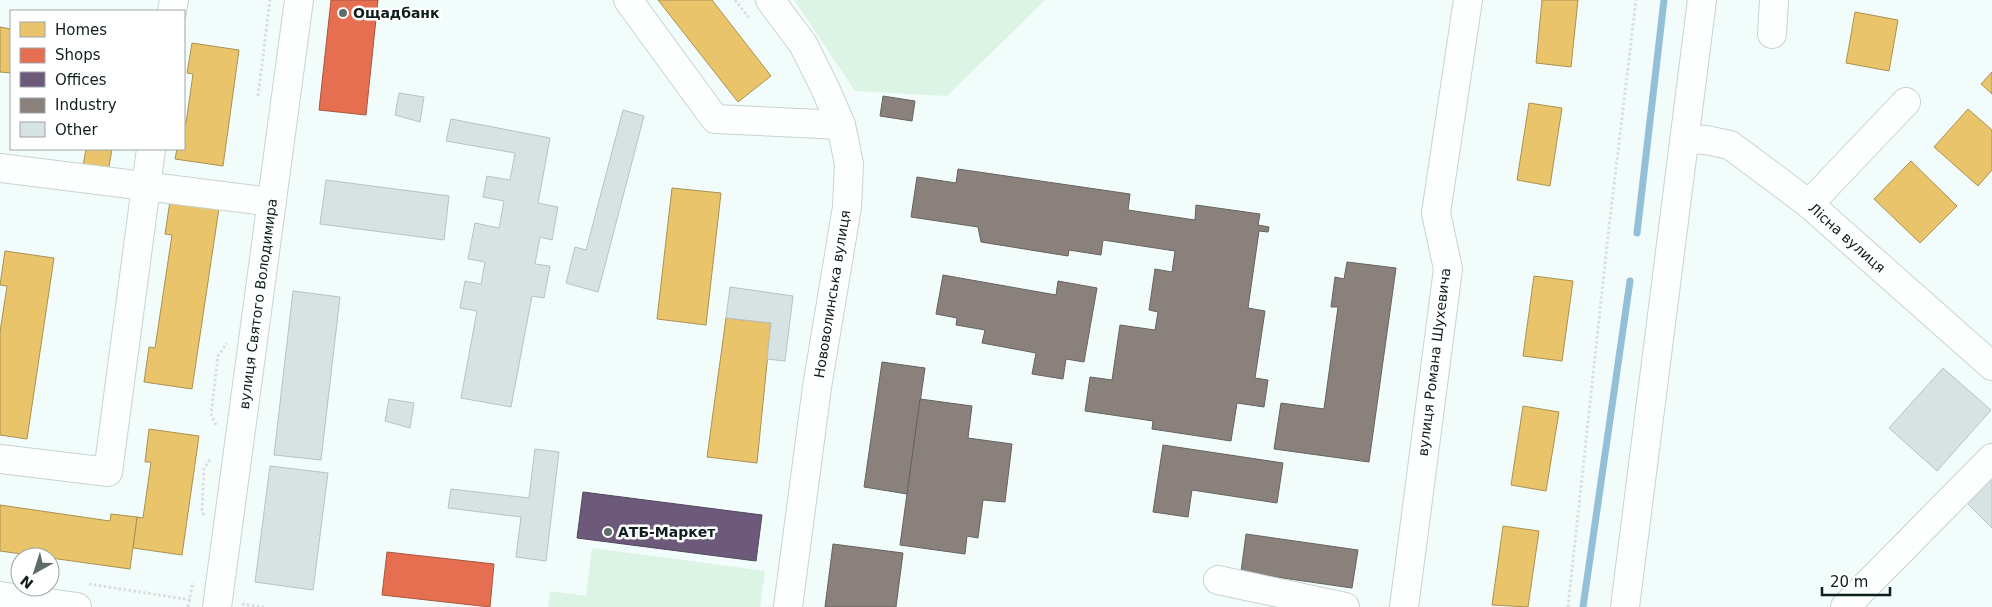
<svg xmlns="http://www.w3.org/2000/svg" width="1992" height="607" font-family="'DejaVu Sans',sans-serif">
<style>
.green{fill:#dcf4e5}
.homes{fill:#e9c46a;stroke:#a89253}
.shops{fill:#e76f51;stroke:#a65741}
.offices{fill:#6d597a;stroke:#51475e}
.industry{fill:#8a817c;stroke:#656360}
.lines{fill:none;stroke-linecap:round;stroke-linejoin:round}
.stream{stroke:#93c0d6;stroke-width:7}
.building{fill:#d7e2e3;stroke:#b7c2c3}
.minor-casing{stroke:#c7d3d2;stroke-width:30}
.major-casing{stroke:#c7d3d2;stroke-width:30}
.path{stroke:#dbdede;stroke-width:3;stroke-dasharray:2.5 2.5;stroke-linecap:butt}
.minor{stroke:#fdfffe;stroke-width:28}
.major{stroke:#fdfffe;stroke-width:28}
.poi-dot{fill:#5e6c6a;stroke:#fff;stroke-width:2}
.labels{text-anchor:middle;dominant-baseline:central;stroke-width:5;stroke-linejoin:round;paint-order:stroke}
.poi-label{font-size:14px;font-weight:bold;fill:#0f1e1d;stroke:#fff;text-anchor:start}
.street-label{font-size:14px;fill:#0f1e1d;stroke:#fff}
</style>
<rect width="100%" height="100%" fill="#f2fcfa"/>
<!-- green -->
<g class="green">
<path d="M794,0h251l-98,96 -92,-5z"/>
<path d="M592,548l173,23 -5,36h-212l2,-16 36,5z"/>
</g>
<!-- homes -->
<g class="homes">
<path d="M658,0h54l59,76 -33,26z"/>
<path d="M1542,0h36l-7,67 -35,-4z"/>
<path d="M1855,12l43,8 -9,51 -43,-8z"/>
<path d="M0,27l11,2v44l-11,-1z"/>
<path d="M192,43l47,7 -16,116 -48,-7 2,-10h7v-26h2l7,-49 -6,-1z"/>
<path d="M1992,72v22l-11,-10z"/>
<path d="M1529,103l33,5 -12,78 -33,-6z"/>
<path d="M1968,109l24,21v40l-14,16 -44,-39z"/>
<path d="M86,149h26l-4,23 -25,-6z"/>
<path d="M1911,161l46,45 -37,37 -46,-44z"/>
<path d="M672,188l49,5 -15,132 -49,-6z"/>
<path d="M170,201l49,7 -27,181 -48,-7 5,-35 6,1 17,-113 -7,-1z"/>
<path d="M5,251l49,7 -27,181 -27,-4v-103l7,-46 -7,-1z"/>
<path d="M1534,276l39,5 -11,80 -39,-5z"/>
<path d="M726,318l45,5 -14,140 -50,-6z"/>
<path d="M1523,406l36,6 -13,79 -35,-6z"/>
<path d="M149,429l50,7 -17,119 -49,-7 4,-31 6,1 8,-56h-6z"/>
<path d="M0,505l110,16 1,-7 26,3 -7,52 -130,-18z"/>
<path d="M1503,526l36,5 -11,76 -36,-2z"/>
</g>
<!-- shops -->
<g class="shops">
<path d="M331,0h47l-12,115 -47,-5z"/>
<path d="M387,552l107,12 -4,43 -108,-12z"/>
</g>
<!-- offices -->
<path class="offices" d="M583,492l179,23 -6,46 -179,-23z"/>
<!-- industry -->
<g class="industry">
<path d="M883,96l32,5 -3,20 -32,-5z"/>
<path d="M958,169l172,25 -2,16 67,10 1,-15 64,9 -2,11 11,2 -1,5 -9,-1 -11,77 17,3 -10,67 13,2 -4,27 -27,-4 -6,38 -79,-12 1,-8 -68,-10 5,-34 22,3 8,-55 35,5 3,-18 -9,-2 6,-41 17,3 3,-21 -72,-11 -2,15 -32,-5 -1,6 -87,-14 -3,-15 -67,-10 6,-40 39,6z"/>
<path d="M1347,262l49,6 -27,194 -95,-13 7,-46 43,6 14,-102h-7l4,-30 9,2z"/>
<path d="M943,275l113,20 2,-14 39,7 -13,74 -18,-3 -3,20 -31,-5 4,-21 -54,-10 3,-13 -29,-5 1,-7 -21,-4z"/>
<path d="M882,362l43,6 -18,126 -43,-7z"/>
<path d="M920,399l52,7 -4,32 44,6 -7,58 -22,-2 -5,38 -11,-2 -2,18 -65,-9z"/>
<path d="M1163,445l120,18 -6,40 -85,-13 -4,27 -35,-5z"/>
<path d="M1246,534l112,16 -6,38 -111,-16z"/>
<path d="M833,544l70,9 -7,54h-71z"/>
</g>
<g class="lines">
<!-- stream -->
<g class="stream">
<path d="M1637,233l27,-233"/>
<path d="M1583,607l47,-326"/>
</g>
</g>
<!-- building -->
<g class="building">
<path d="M399,93l25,4 -4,25 -25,-7z"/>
<path d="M623,110l21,6 -46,176 -32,-9 9,-36 11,3z"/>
<path d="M451,119l99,19 -12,65 20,4 -6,33 -12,-3 -5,27 15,2 -6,32 -12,-2 -21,111 -50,-9 16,-87 -17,-3 5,-27 16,3 4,-22 -17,-3 7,-36 24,5 5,-27 -21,-4 4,-21 23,4 5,-27 -69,-12z"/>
<path d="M326,180l123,16 -5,44 -124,-16z"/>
<path d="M730,287l63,9 -8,65 -18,-2 4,-36 -45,-5z"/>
<path d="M293,291l47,6 -19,163 -47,-5z"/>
<path d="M1943,368l48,42 -54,61 -48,-43z"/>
<path d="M389,399l25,4 -4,25 -25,-7z"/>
<path d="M535,449l24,3 -13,109 -30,-4 5,-40 -73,-9 3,-19 78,9z"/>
<path d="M270,466l58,7 -15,117 -58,-8z"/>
<path d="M1992,475v53l-26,-26z"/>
</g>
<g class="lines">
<defs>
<g id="minor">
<path d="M628,0l87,119 126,6"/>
<path d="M770,0l33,44 22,44 16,37 8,39 -2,43 -30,180 -29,220"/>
<path d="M172,11l2,-11"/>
<path d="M1772,34l2,-34"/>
<path id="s1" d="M1685,139l21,1 24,5 79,59 183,162"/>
<path d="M0,168l272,34"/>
<path d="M1809,204l97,-102"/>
<path d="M0,459l108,13 43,-323"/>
<path d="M1218,580l127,27"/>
<path d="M0,596l77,11"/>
<path id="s2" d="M217,607l82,-607"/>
<path d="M1404,607l44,-338 -12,-56 32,-213"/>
<path d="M1845,607l147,-149"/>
</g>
<path id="major" d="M1625,607l77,-607"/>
</defs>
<!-- minor casing -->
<use href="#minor" class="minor-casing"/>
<!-- major casing -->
<use href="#major" class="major-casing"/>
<!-- path -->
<g class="path">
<path d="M735,0l15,19"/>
<path d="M258,96l12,-96"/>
<path d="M216,425l-5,-11 7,-58 9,-13"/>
<path d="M204,515l-2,-5 2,-41 7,-11"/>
<path d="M89,584l102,16"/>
<path d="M242,604l22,3"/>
<path d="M188,607l5,-25"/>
<path d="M1568,607l40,-371 28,-236"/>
</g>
<!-- minor -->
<use href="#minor" class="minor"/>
<!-- major -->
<use href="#major" class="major"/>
</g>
<!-- markers -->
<g class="poi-dot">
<circle cx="343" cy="13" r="5"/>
<circle cx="608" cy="532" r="5"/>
</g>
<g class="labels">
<!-- poi labels -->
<g class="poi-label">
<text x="353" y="13">Ощадбанк</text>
<text x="618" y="532">АТБ-Маркет</text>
</g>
<!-- street labels -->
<g class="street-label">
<text stroke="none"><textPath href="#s1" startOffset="195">Лісна вулиця</textPath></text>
<text transform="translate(832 294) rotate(-81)">Нововолинська вулиця</text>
<text stroke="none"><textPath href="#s2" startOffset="306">вулиця Святого Володимира</textPath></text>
<text transform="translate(1434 362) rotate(-83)">вулиця Романа Шухевича</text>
</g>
</g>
<!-- legend -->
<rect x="10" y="10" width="175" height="140" fill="#ffffff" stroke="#9fa5a5"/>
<rect x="20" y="22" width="25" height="15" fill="#e9c46a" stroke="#9fa5a5"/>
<text x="55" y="35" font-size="15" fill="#0f1e1d">Homes</text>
<rect x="20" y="48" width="25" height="15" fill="#e76f51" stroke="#9fa5a5"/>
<text x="55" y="60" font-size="15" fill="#0f1e1d">Shops</text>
<rect x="20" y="72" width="25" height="15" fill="#6d597a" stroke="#9fa5a5"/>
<text x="55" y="85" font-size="15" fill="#0f1e1d">Offices</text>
<rect x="20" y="98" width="25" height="15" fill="#8a817c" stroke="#9fa5a5"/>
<text x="55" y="110" font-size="15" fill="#0f1e1d">Industry</text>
<rect x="20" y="122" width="25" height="15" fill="#d7e2e3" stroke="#9fa5a5"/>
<text x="55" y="135" font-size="15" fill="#0f1e1d">Other</text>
<!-- north arrow -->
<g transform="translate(35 572) rotate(219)"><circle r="24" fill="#ffffff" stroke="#9fa5a5"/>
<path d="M0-4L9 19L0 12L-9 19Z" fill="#5e6c6a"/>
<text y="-8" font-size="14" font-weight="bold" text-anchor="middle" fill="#0f1e1d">N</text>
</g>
<!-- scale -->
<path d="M1822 587v8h68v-8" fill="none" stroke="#0f1e1d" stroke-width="2.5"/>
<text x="1830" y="587" font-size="15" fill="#0f1e1d" stroke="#ffffff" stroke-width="4" paint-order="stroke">20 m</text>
</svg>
